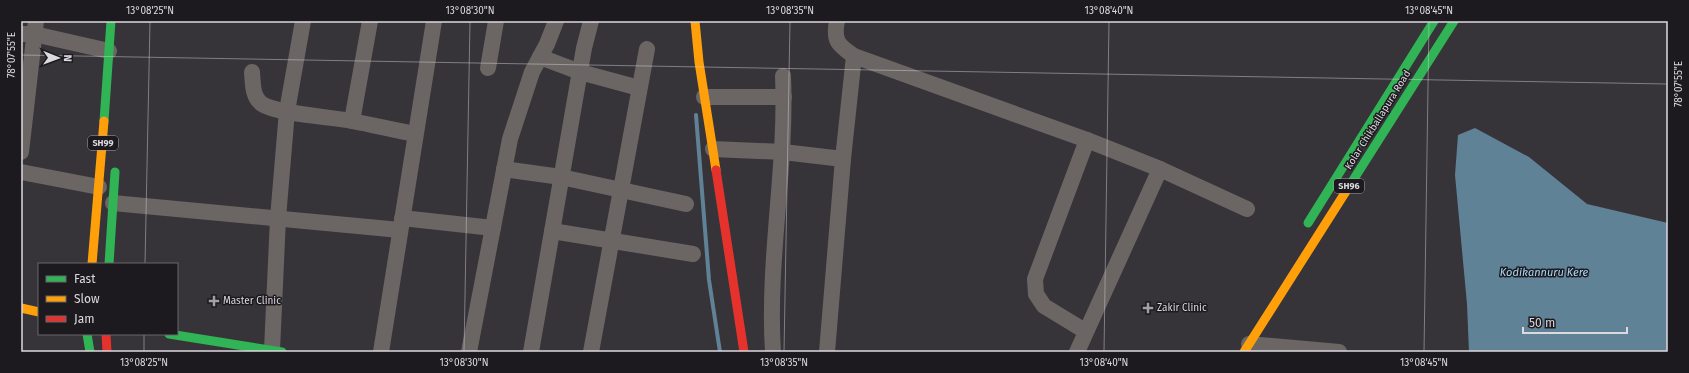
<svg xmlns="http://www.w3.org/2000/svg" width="1689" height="373" font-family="'Fira Sans',sans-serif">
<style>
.water{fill:#608297}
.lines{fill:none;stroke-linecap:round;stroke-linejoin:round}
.stream{stroke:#608297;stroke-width:4}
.street{stroke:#6b6664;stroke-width:16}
.fast{stroke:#30b455;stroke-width:9}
.slow{stroke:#ff9f0a;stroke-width:9}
.jam{stroke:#e5322d;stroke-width:9}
.ticks{fill:none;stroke:#dcd9e0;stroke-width:1;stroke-opacity:0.45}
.poi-dot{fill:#a29fa6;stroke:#1d1a1f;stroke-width:1.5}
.labels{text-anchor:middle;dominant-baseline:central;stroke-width:3;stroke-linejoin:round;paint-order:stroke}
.shield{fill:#1d1a1f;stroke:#a3a0a6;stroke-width:1}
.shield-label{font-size:9px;font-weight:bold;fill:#dcd9e0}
.street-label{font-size:10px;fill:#dcd9e0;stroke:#1d1a1f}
.poi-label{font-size:10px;fill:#dcd9e0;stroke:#1d1a1f;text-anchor:start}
.water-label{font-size:11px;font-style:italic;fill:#a8dbf9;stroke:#1d1a1f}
.neatline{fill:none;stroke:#dcd9e0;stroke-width:1.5}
.ticks-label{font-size:10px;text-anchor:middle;fill:#dcd9e0}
</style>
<rect width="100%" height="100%" fill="#363439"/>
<!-- water -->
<path class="water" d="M1475,128l54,29 58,47 81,19v129h-199l-2,-48 -12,-129 3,-40z"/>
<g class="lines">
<!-- stream -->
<path class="stream" d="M696,115l13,165 11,72"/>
<!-- street -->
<g class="street">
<path d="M837,21c-4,20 1,24 17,35l233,84 73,29 87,40"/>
<path d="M21,34h13l75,17"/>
<path d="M540,57l40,15 59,16"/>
<path d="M488,68l8,-47"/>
<path d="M252,72c1,11 0,25 10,32 15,10 70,13 90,17 21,4 42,9 63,13"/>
<path d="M704,97h80"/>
<path d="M352,121l18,-100"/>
<path d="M713,149l70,3 60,7"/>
<path d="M21,152l15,-131"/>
<path d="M504,169l57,8 125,27"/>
<path d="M21,172l78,15"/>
<path d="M113,203l287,27"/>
<path d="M402,218l91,10"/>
<path d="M552,231l141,23"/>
<path d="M1085,331l-41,-25 -8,-12 -1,-15 52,-139"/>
<path d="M1249,344l90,8"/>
<path d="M272,350l6,-132 9,-107 16,-90"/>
<path d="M381,352l53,-331"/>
<path d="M469,352l41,-213 22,-67 15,-28 9,-23"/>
<path d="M531,352l53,-304 7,-27"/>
<path d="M591,352l56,-303"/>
<path d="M773,352c-6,-92 14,-184 10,-276"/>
<path d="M827,352l16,-193 11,-103"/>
<path d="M1077,352l83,-183"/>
</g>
<!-- fast -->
<g class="fast">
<path d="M104,121l7,-100"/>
<path d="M1350,185l104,-164"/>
<path d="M1308,223l126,-202"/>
<path d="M109,264l6,-92"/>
<path d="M87,334l3,18"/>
<path d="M169,334l113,18"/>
</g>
<!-- slow -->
<g class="slow">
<path d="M695,21l4,41 17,108"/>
<path d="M92,264l12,-143"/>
<path d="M21,308l18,4"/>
<path d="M1244,352l106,-167"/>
</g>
<!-- jam -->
<g class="jam">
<path d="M716,170l28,182"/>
<path d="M106,334l1,18"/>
</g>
</g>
<!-- ticks -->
<path class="ticks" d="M21,55l1647,29M145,264l5,-243M144,352v-18M464,352l6,-331M784,352l6,-331M1104,352l5,-331M1424,352l5,-331"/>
<!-- markers -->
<g class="poi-dot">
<path d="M212 295h4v4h4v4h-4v4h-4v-4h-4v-4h4z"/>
<path d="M1146 302h4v4h4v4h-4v4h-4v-4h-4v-4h4z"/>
</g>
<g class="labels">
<!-- shield labels -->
<g class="shield">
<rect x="88" y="136" width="30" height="14" rx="3"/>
<rect x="1334" y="179" width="30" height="14" rx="3"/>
</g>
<g class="shield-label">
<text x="103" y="143">SH99</text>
<text x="1349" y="186">SH96</text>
</g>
<!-- street labels -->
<g class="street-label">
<text transform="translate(1378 120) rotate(-58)">Kolar Chikballapura Road</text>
</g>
<!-- poi labels -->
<g class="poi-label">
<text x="223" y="301">Master Clinic</text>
<text x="1157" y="308">Zakir Clinic</text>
</g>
<!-- water labels -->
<g class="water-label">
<text x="1544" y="272">Kodikannuru Kere</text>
</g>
</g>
<!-- border -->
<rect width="1689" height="373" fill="none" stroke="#1d1a1f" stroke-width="44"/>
<!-- legend -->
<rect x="38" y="263" width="140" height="72" fill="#1d1a1f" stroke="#69666c"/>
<rect x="46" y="276" width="20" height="6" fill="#30b455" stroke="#69666c"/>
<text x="74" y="283" font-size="12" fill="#dcd9e0">Fast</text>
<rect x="46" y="296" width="20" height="6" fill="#ff9f0a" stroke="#69666c"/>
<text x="74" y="303" font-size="12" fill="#dcd9e0">Slow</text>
<rect x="46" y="316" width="20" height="6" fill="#e5322d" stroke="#69666c"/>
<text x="74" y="323" font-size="12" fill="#dcd9e0">Jam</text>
<!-- north arrow -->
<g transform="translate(58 58) rotate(91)" stroke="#1d1a1f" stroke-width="3" paint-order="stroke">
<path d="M0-3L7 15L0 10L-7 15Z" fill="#dcd9e0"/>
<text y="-6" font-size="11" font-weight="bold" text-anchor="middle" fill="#dcd9e0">N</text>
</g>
<!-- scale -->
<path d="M1523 327v6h104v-6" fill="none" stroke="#dcd9e0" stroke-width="2"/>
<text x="1529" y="327" font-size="12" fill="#dcd9e0" stroke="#1d1a1f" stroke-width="3" paint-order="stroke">50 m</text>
<rect x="22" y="22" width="1645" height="329" class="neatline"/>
<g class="ticks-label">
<text x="150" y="14">13°08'25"N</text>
<text x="470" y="14">13°08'30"N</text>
<text x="790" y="14">13°08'35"N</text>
<text x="1109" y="14">13°08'40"N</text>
<text x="1429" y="14">13°08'45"N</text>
<text transform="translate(11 55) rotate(-90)" y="4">78°07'55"E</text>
<text transform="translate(1678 84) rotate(-90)" y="4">78°07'55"E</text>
<text x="144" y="366">13°08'25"N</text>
<text x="464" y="366">13°08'30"N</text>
<text x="784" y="366">13°08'35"N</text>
<text x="1104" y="366">13°08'40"N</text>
<text x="1424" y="366">13°08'45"N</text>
</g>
</svg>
